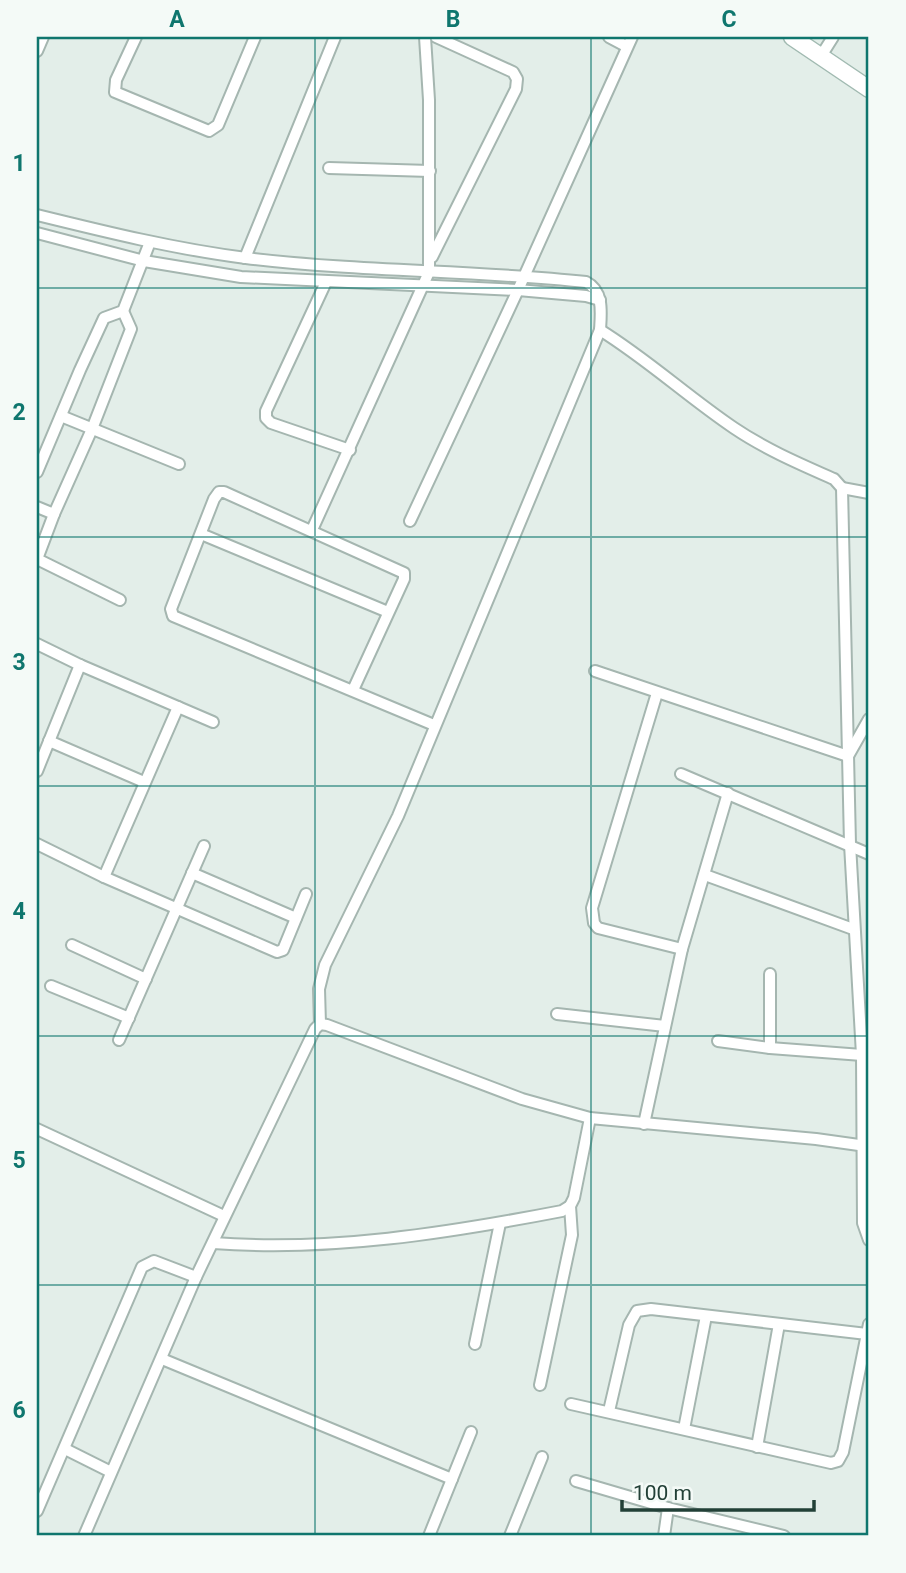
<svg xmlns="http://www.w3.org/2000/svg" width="906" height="1573" font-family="Roboto,sans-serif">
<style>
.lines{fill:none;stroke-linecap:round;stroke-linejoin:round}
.street-casing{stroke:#a5b6b0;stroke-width:14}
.secondary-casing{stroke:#a1bab1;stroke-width:19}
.street{stroke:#fff;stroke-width:10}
.secondary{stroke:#fff;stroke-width:16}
.grid{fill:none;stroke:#0f766e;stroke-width:2;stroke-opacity:0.55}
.neatline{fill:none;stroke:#0f766e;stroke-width:2.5}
.grid-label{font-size:23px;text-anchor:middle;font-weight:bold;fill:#0f766e}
</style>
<rect width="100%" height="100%" fill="#e3eee9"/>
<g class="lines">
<defs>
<g id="street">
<path d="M136,37l-20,43 -1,12 94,39 9,-6 37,-88"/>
<path d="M609,37l17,9"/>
<path d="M37,51l6,-14"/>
<path d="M821,56l12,-19"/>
<path d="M329,168l101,3"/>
<path d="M37,215c69,17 138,34 209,43 113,14 227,12 340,24 18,9 15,31 14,48l-202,486 -73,149 -6,24 1,35 -5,5 -119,248 -112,259"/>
<path d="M37,233l107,28 97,16 277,13 68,6 14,4"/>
<path d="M432,257l84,-168 1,-10 -4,-7 -77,-35"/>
<path d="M245,258l90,-221"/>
<path d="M326,282l-60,129v7l5,5 79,27"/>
<path d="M600,330c47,29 88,67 134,98 31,21 66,36 100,51l8,9 8,356 12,211 1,168 6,17"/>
<path d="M61,416l118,48"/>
<path d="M37,472l43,-102 24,-52 19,-7 27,-69"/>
<path d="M842,488l27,5"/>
<path d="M37,507l17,7"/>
<path d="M410,521l108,-231 114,-253"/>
<path d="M312,530l117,-258v-172l-4,-63"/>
<path d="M201,534l187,78"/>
<path d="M37,559l17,-45 38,-85 39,-100 -8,-18"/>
<path d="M37,559l83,41"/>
<path d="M37,644l43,21 133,57"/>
<path d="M595,671l253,85 21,-37"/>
<path d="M353,690l51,-111v-6l-180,-81h-5l-5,7 -43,110 2,7 261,109"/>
<path d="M657,693l-65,215 2,15 4,5 84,21"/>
<path d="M49,741l95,41"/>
<path d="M37,771l43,-106"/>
<path d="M681,774l188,80"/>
<path d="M37,844l67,33 173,75 6,-2 23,-56"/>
<path d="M192,873l104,45"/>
<path d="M705,875l148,54"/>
<path d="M104,877l74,-170"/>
<path d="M72,945l74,34"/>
<path d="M770,974v74"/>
<path d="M51,986l78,32"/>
<path d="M557,1014l108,12"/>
<path d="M320,1024l7,1 195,74 68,19 226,21 50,7"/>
<path d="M119,1040l85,-194"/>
<path d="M718,1041l52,7 92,7"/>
<path d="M644,1124l38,-175 46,-156"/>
<path d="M37,1129l187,87"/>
<path d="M213,1243c116,9 235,-10 349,-32l8,-5"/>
<path d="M475,1344l25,-121"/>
<path d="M162,1359l290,120"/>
<path d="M540,1385l32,-150 -2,-29 4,-8 16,-80"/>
<path d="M571,1404l260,59 7,-2 5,-9 26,-128"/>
<path d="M609,1411l20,-86 8,-14 14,-2 216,25"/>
<path d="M684,1429l22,-113"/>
<path d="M757,1447l22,-123"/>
<path d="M65,1449l46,23"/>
<path d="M576,1481l92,27 116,28"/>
<path d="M37,1511l105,-244 12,-6 42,16"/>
<path d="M429,1536l42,-104"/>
<path d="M510,1536l32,-79"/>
<path d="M664,1536l4,-28"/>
</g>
<path id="secondary" d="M792,37l77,52"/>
</defs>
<!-- street casing -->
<use href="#street" class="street-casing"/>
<!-- secondary casing -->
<use href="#secondary" class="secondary-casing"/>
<!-- street -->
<use href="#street" class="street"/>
<!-- secondary -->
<use href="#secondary" class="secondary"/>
</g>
<!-- grid -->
<path class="grid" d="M315,37v1499M591,37v1499M37,288h832M37,537h832M37,786h832M37,1036h832M37,1285h832"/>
<!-- border -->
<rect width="906" height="1573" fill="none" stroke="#f4faf7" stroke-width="77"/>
<!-- scale -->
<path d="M622 1500v10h192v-10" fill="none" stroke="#224037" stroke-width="3.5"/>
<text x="633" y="1500" font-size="21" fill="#224037" stroke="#f4faf7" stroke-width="5" paint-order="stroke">100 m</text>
<rect x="38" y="38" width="829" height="1496" class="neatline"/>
<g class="grid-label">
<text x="177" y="27">A</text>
<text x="453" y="27">B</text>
<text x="729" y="27">C</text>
<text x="19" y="171">1</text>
<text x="19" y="420">2</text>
<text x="19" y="670">3</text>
<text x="19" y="919">4</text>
<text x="19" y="1168">5</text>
<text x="19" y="1418">6</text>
</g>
</svg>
